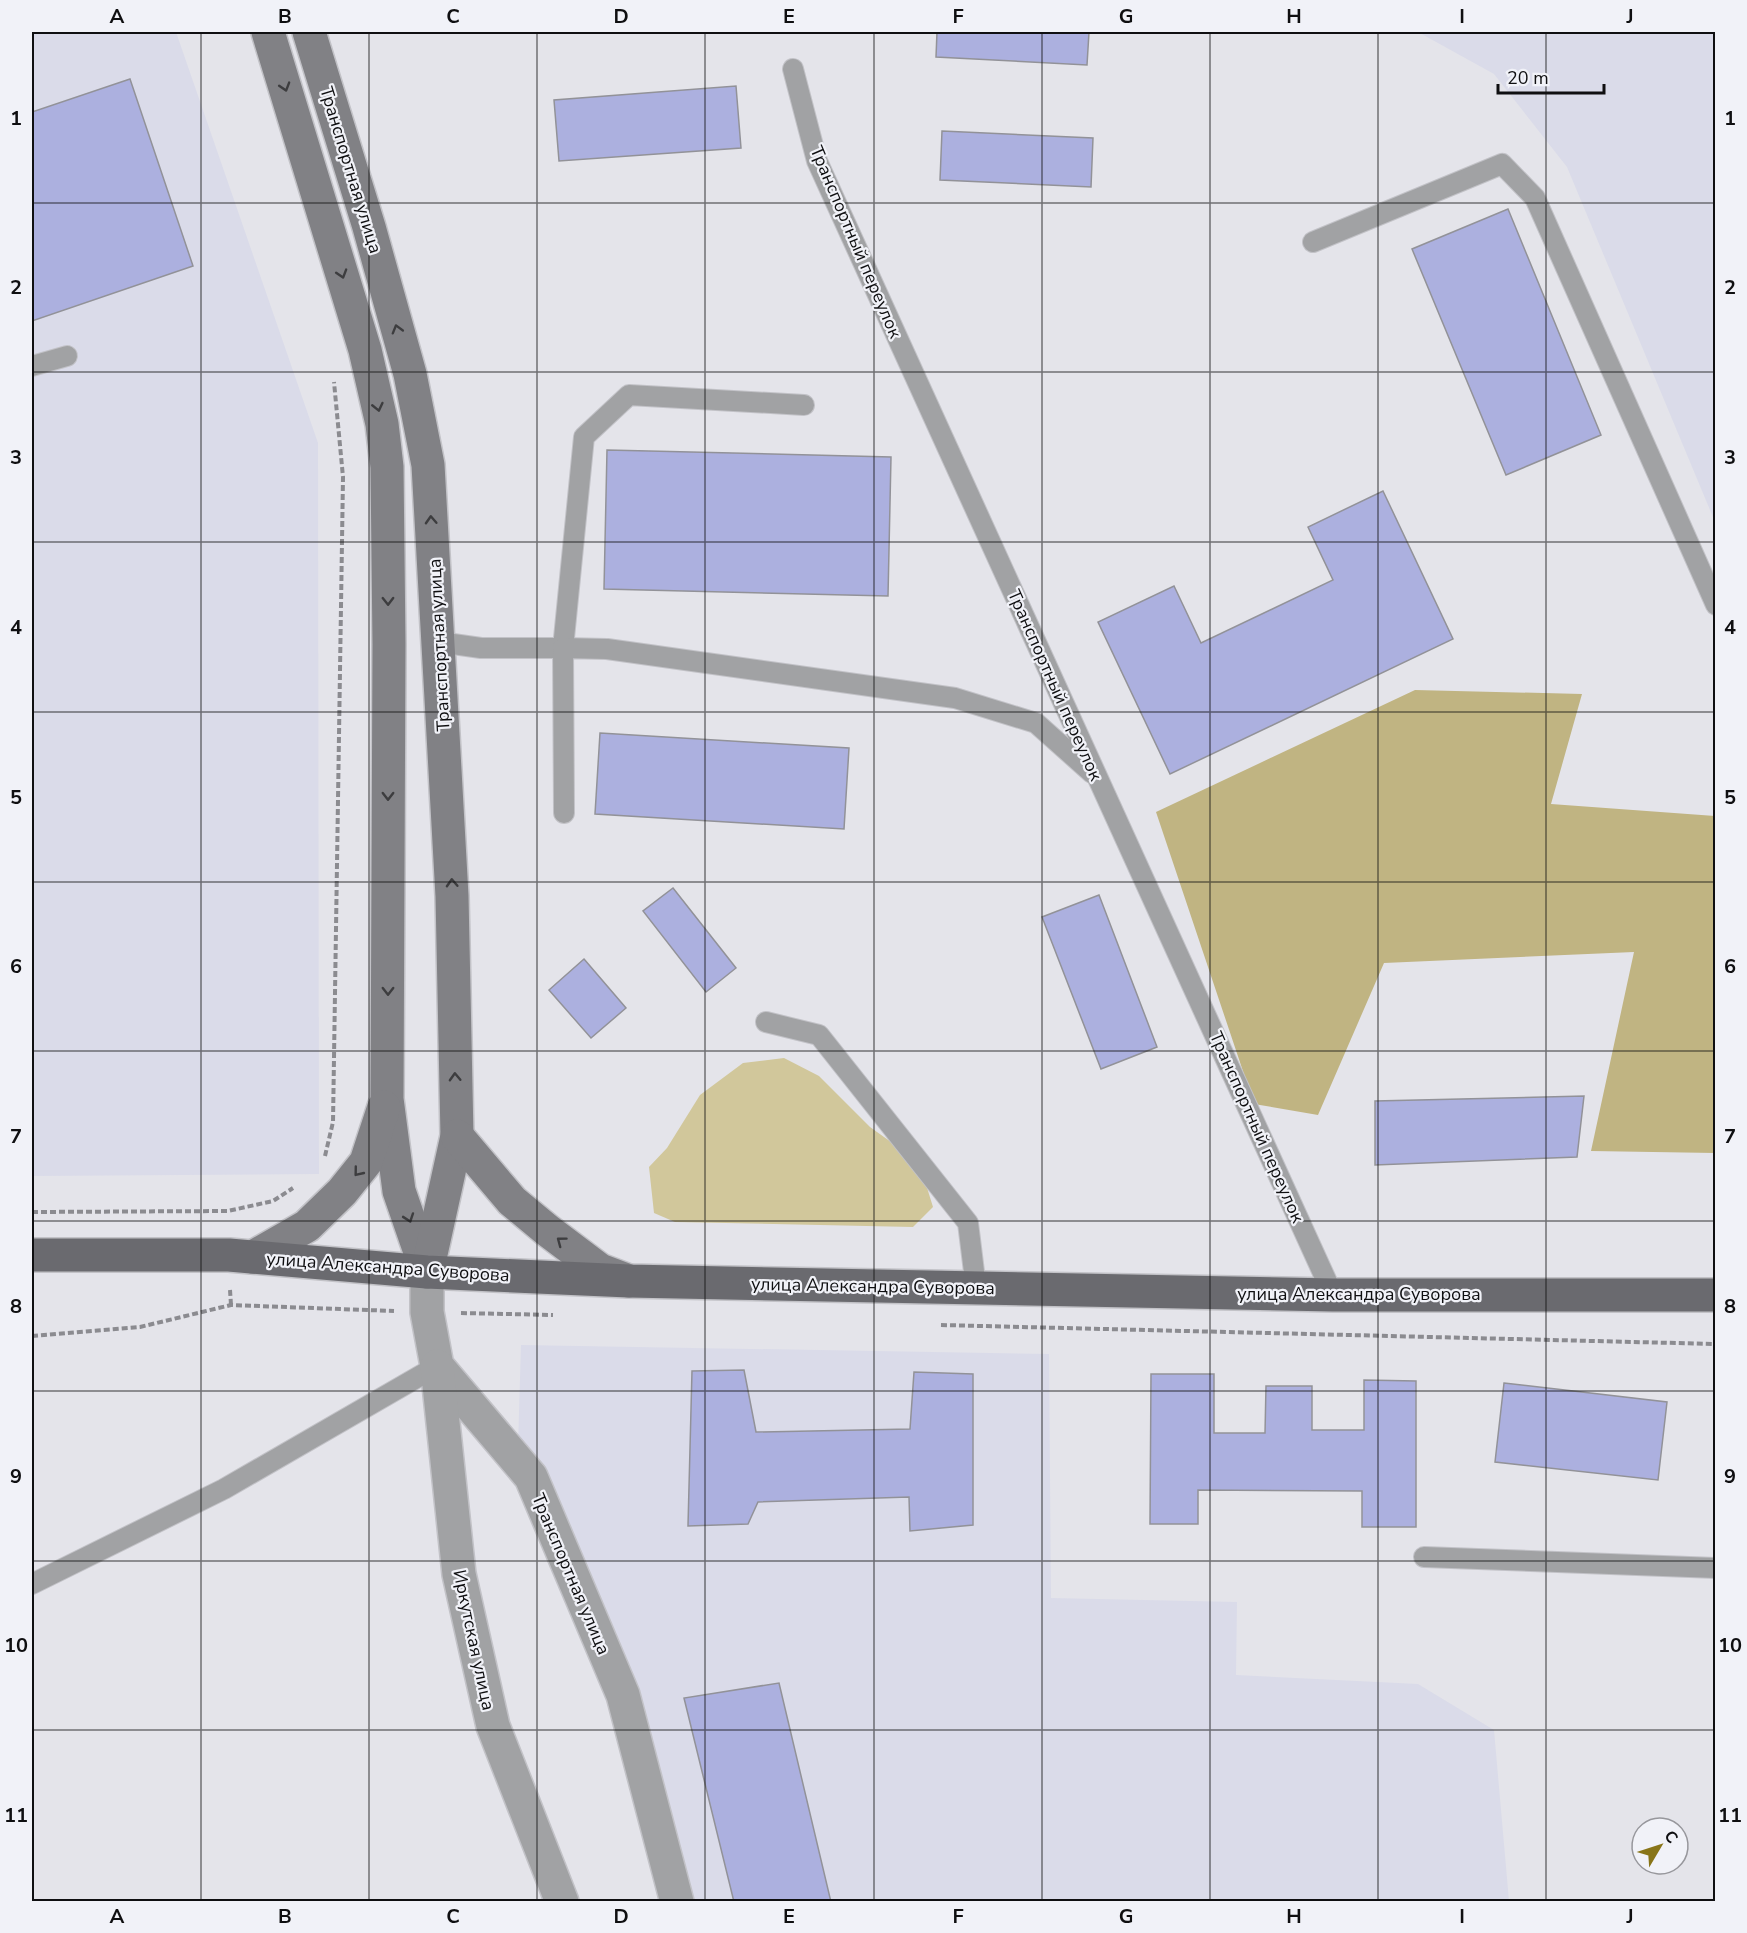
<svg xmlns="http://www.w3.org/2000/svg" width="1747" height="1933" font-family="'Nunito Sans',sans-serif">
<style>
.built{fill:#dadbe9}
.green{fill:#d1c79b}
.forest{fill:#c0b482}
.building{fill:#acb0df;stroke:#929298;stroke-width:1.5}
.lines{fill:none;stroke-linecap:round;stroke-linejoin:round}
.lane-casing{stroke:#c2c2c7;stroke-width:22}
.street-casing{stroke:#c2c2c7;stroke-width:36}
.secondary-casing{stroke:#c2c2c7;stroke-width:36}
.primary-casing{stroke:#c2c2c7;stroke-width:36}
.path{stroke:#8b8b90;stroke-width:4;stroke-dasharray:6 3;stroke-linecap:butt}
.lane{stroke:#a1a2a4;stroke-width:20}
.street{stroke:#a1a2a4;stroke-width:33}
.secondary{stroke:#818185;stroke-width:33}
.primary{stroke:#6a6a6f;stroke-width:33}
.oneway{stroke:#3d3d3f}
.grid{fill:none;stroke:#0f0f11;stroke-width:1.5;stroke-opacity:0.55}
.labels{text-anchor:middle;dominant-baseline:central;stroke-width:4.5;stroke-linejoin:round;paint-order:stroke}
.street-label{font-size:18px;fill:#0f0f11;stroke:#f1f2f8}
.neatline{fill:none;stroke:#0f0f11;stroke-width:2}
.grid-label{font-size:20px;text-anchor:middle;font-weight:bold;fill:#0f0f11}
</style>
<rect width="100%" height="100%" fill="#e4e4ea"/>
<!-- built -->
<g class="built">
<path d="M32,32h144l142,411 1,731 -287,2z"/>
<path d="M1418,32h297v490l-148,-355 -73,-93z"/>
<path d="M521,1345l528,9 2,244 186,4 -1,73 182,9 76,46 15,171h-842l-35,-148 -114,-306z"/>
</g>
<!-- green -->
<path class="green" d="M784,1058l35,18 51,51 49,35 14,45 -20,20 -238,-5 -21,-9 -5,-46 18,-19 33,-53 43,-32z"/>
<!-- forest -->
<path class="forest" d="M1415,690l167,4 -31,110 164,12v337l-124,-2 43,-199 -250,11 -66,152 -64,-11 -98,-292z"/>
<!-- building -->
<g class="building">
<path d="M937,32h152l-2,33 -151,-8z"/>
<path d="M130,79l63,187 -161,55v-209z"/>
<path d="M736,86l5,62 -182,13 -5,-61z"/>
<path d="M942,131l151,7 -2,49 -151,-7z"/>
<path d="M1508,209l93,226 -95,40 -94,-226z"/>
<path d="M607,450l284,7 -3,139 -284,-7z"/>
<path d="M1383,491l70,148 -283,135 -72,-152 76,-36 27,57 132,-63 -25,-53z"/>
<path d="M600,733l249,15 -5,81 -249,-15z"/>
<path d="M673,888l63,80 -30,24 -63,-81z"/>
<path d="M1099,895l58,152 -56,22 -59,-152z"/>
<path d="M584,959l42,49 -35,30 -42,-48z"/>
<path d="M1584,1096l-7,61 -202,8v-64z"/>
<path d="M744,1370l12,62 154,-3 4,-57 59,2v151l-63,6 -1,-34 -151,5 -10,22 -60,2 4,-155z"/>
<path d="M1151,1374h63v59h51l1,-47h46v44h52v-50l52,1v146h-54v-36l-164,-1v34h-48z"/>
<path d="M1504,1383l163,19 -9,78 -163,-18z"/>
<path d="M779,1683l52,219h-97l-50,-204z"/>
</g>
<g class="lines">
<defs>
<g id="lane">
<path d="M793,69l24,92 516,1134"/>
<path d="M1313,242l189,-78 33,34 181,407"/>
<path d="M32,366l35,-10"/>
<path d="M439,642l42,6h82l21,-211 45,-42 175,10"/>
<path d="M564,813l-1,-165 44,1 348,49 81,25 56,50"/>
<path d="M766,1022l53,13 149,188 8,65"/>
<path d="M1424,1557l292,11"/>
<path d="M32,1584l192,-95 213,-123"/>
</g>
<g id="street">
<path d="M427,1272v40l10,54 94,111 92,218 54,207"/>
<path d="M437,1366l22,208 34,152 69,176"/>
</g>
<g id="secondary">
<path d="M268,32l97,318 17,74 5,43 2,177 -2,455 12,92 28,81"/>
<path d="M309,32l60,195 41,147 18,91 24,431 5,240 -30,136"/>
<path d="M457,1136l55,65 35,29 53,40 29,11"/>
<path d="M253,1257l54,-31 35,-34 24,-30 18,-55"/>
</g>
<path id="primary" d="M32,1255h197l198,17 202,9 704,14h383"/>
</defs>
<!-- lane casing -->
<use href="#lane" class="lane-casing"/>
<!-- street casing -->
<use href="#street" class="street-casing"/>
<!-- secondary casing -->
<use href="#secondary" class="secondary-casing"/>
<!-- primary casing -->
<use href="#primary" class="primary-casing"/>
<!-- path -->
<g class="path">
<path d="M325,1156l8,-34 10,-645 -9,-95"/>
<path d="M32,1212l196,-1 45,-10 20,-13"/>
<path d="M230,1290l1,15"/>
<path d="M461,1313l92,2"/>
<path d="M941,1325l775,19"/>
<path d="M32,1336l108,-9 91,-22 163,6"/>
</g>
<!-- lane -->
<use href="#lane" class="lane"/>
<!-- street -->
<use href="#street" class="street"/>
<!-- secondary -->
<use href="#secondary" class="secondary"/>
<!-- primary -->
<use href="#primary" class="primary"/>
</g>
<!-- one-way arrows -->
<defs><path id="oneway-chevron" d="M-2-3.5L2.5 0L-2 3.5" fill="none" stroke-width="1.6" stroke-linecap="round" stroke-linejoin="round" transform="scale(1.5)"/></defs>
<g class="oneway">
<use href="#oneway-chevron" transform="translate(285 87) rotate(73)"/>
<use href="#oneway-chevron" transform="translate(342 274) rotate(73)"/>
<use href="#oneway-chevron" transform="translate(397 329) rotate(-106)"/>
<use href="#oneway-chevron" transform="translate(378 407) rotate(77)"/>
<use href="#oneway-chevron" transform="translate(431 520) rotate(-93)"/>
<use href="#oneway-chevron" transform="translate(388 601) rotate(89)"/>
<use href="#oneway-chevron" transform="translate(388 796) rotate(90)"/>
<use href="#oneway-chevron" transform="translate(452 883) rotate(-93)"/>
<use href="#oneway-chevron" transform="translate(388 991) rotate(90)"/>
<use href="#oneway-chevron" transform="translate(455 1077) rotate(-92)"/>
<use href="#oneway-chevron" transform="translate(358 1172) rotate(129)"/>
<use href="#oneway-chevron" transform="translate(409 1218) rotate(71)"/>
<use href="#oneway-chevron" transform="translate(561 1241) rotate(-143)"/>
</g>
<!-- grid -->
<path class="grid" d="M201,32v1870M369,32v1870M537,32v1870M705,32v1870M874,32v1870M1042,32v1870M1210,32v1870M1378,32v1870M1546,32v1870M32,203h1684M32,372h1684M32,542h1684M32,712h1684M32,882h1684M32,1051h1684M32,1221h1684M32,1391h1684M32,1561h1684M32,1730h1684"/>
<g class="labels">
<!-- street labels -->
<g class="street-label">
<text transform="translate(351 170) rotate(73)">Транспортная улица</text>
<text transform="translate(856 242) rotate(67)">Транспортный переулок</text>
<text transform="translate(439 645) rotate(-93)">Транспортная улица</text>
<text transform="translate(1055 685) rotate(66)">Транспортный переулок</text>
<text transform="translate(1257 1127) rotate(66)">Транспортный переулок</text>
<text transform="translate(388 1267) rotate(4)">улица Александра Суворова</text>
<text transform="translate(873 1286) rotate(1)">улица Александра Суворова</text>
<text x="1359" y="1294">улица Александра Суворова</text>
<text transform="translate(571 1574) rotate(67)">Транспортная улица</text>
<text transform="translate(474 1640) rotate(78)">Иркутская улица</text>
</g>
</g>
<!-- border -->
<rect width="1747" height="1933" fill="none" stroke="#f1f2f8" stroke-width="66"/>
<!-- north arrow -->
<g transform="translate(1660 1846) rotate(51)"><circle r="28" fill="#f1f2f8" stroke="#97979c" stroke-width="1.5"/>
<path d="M0-4.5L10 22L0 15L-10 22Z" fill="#897518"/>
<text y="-9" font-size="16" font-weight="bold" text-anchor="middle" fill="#0f0f11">С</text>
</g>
<!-- scale -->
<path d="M1498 84v9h106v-9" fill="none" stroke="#0f0f11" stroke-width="3"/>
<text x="1507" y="84" font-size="18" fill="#0f0f11" stroke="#f1f2f8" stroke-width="4.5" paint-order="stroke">20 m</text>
<rect x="33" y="33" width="1681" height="1867" class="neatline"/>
<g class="grid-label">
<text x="117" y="23">A</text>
<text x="285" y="23">B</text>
<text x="453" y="23">C</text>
<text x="621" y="23">D</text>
<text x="789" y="23">E</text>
<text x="958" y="23">F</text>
<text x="1126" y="23">G</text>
<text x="1294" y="23">H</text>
<text x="1462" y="23">I</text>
<text x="1630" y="23">J</text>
<text x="16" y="125">1</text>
<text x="1730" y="125">1</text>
<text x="16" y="294">2</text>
<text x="1730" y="294">2</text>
<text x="16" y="464">3</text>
<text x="1730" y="464">3</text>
<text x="16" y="634">4</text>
<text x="1730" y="634">4</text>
<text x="16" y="804">5</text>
<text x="1730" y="804">5</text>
<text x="16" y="973">6</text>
<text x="1730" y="973">6</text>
<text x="16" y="1143">7</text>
<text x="1730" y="1143">7</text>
<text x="16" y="1313">8</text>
<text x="1730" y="1313">8</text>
<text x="16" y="1483">9</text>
<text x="1730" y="1483">9</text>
<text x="16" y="1652">10</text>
<text x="1730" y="1652">10</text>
<text x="16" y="1822">11</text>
<text x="1730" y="1822">11</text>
<text x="117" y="1923">A</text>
<text x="285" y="1923">B</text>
<text x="453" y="1923">C</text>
<text x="621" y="1923">D</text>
<text x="789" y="1923">E</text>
<text x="958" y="1923">F</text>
<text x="1126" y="1923">G</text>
<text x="1294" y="1923">H</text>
<text x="1462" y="1923">I</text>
<text x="1630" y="1923">J</text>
</g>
</svg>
